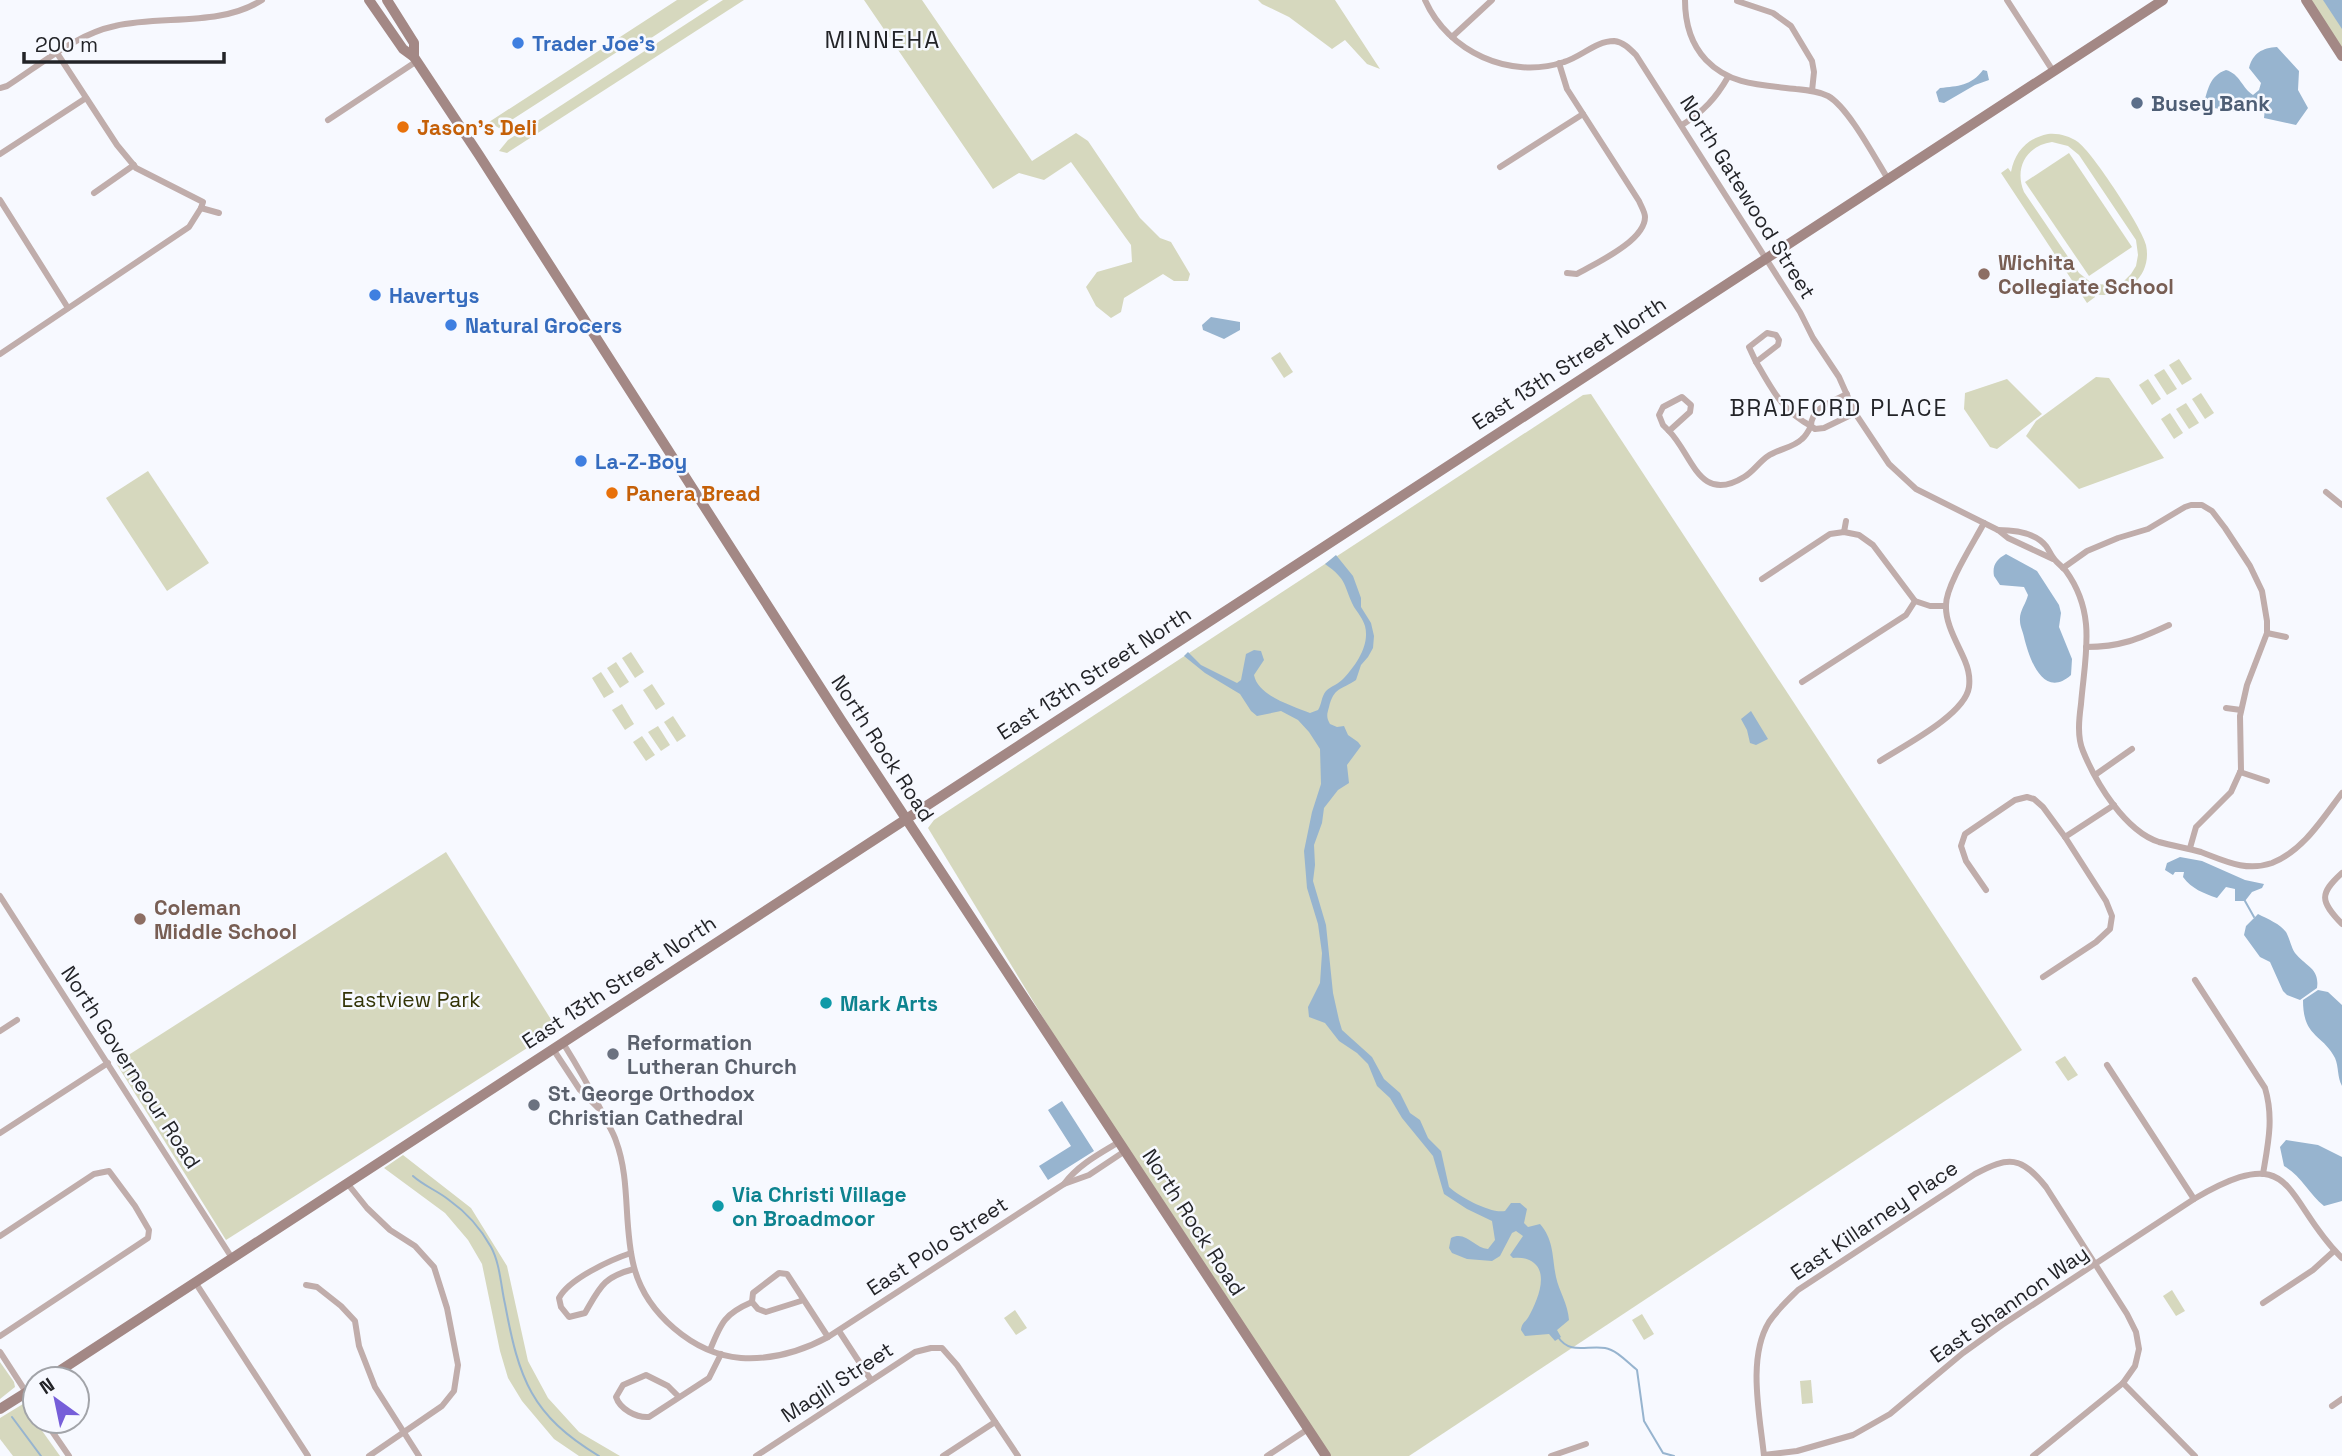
<svg xmlns="http://www.w3.org/2000/svg" width="2342" height="1456" font-family="'Space Grotesk',sans-serif">
<style>
.green{fill:#d6d8be;fill-rule:evenodd}
.water{fill:#97b4cf}
.lines{fill:none;stroke-linecap:round;stroke-linejoin:round}
.stream{stroke:#97b4cf;stroke-width:2}
.minor{stroke:#c0adab;stroke-width:6}
.secondary{stroke:#a38885;stroke-width:10}
.shop-dot{fill:#3f7fe0;stroke:#f7f9ff;stroke-width:2.5}
.service-dot{fill:#5c6f8a;stroke:#f7f9ff;stroke-width:2.5}
.food-dot{fill:#e8710a;stroke:#f7f9ff;stroke-width:2.5}
.education-dot{fill:#8d6e63;stroke:#f7f9ff;stroke-width:2.5}
.culture-dot{fill:#0f9aa8;stroke:#f7f9ff;stroke-width:2.5}
.worship-dot{fill:#6b7280;stroke:#f7f9ff;stroke-width:2.5}
.labels{text-anchor:middle;dominant-baseline:central;stroke-width:5;stroke-linejoin:round;paint-order:stroke}
.shop-label{font-size:21px;font-weight:bold;fill:#366cbe;stroke:#f7f9ff;text-anchor:start}
.service-label{font-size:21px;font-weight:bold;fill:#4e5e75;stroke:#f7f9ff;text-anchor:start}
.food-label{font-size:21px;font-weight:bold;fill:#c56008;stroke:#f7f9ff;text-anchor:start}
.street-label{font-size:21px;fill:#232428;stroke:#f7f9ff}
.education-label{font-size:21px;font-weight:bold;fill:#785e54;stroke:#f7f9ff;text-anchor:start}
.park-label{font-size:21px;fill:#333406;stroke:#f7f9ff}
.culture-label{font-size:21px;font-weight:bold;fill:#0d838f;stroke:#f7f9ff;text-anchor:start}
.worship-label{font-size:21px;font-weight:bold;fill:#5b616d;stroke:#f7f9ff;text-anchor:start}
.neighbourhood-label{font-size:23px;letter-spacing:2px;fill:#232428;stroke:#f7f9ff}
.quarter-label{font-size:24px;letter-spacing:2px;fill:#232428;stroke:#f7f9ff}
</style>
<rect width="100%" height="100%" fill="#f7f9ff"/>
<!-- green -->
<g class="green">
<path d="M677,0h32l-67,44 -11,-1 -132,85 -10,-6z"/>
<path d="M723,0h21l-237,153 -8,-2 9,-11z"/>
<path d="M864,0h58l110,161 44,-28 12,8 52,77 20,20 11,4 19,32 -2,7h-14l-11,-7 -39,24 -3,14 -10,6 -15,-12 -10,-19 11,-15 35,-10 -1,-17 -60,-83 -27,18 -25,-7 -26,16z"/>
<path d="M1258,0h77l45,69 -13,-5 -22,-24 -13,9 -43,-32 -27,-13z"/>
<path d="M2307,0h35v55z"/>
<path d="M2048,134c11,-1 21,2 30,8 14,10 65,87 68,103 7,32 -23,55 -52,49l1,3 -8,6 -86,-130 7,-5 3,4c4,-21 17,-34 37,-38zM2052,142l16,4 11,9 57,85 2,15 -2,11 -5,8 -7,7 -10,4 -21,-1 -14,-11 -55,-81c-10,-24 2,-46 28,-50z"/>
<path d="M2069,153l63,94 -43,29 -64,-94z"/>
<path d="M1280,352l13,20 -9,6 -13,-20z"/>
<path d="M2179,359l13,20 -10,6 -13,-20z"/>
<path d="M2164,369l13,20 -10,6 -13,-20z"/>
<path d="M2096,377l13,1 55,80 -85,31 -53,-53 10,-15z"/>
<path d="M2007,379l35,35 -45,35 -7,-2 -26,-38 1,-16z"/>
<path d="M2148,379l13,20 -9,6 -13,-20z"/>
<path d="M2201,393l13,20 -9,6 -13,-20z"/>
<path d="M1591,394l431,656 -613,406h-86l-188,-287 -207,-341 6,-8 649,-425z"/>
<path d="M2186,403l13,20 -10,6 -13,-20z"/>
<path d="M2170,413l13,20 -9,6 -13,-20z"/>
<path d="M148,471l61,92 -42,28 -61,-93z"/>
<path d="M631,652l13,20 -9,6 -13,-20z"/>
<path d="M616,662l13,20 -9,6 -13,-20z"/>
<path d="M601,672l13,20 -10,6 -12,-20z"/>
<path d="M652,684l13,20 -9,6 -13,-20z"/>
<path d="M622,704l12,20 -9,6 -13,-20z"/>
<path d="M673,716l13,20 -9,6 -13,-20z"/>
<path d="M658,726l12,19 -9,6 -13,-19z"/>
<path d="M642,736l13,19 -9,6 -13,-19z"/>
<path d="M446,852l111,177 -331,211 -110,-177z"/>
<path d="M2065,1056l13,19 -10,6 -13,-19z"/>
<path d="M403,1155l68,53 36,58 21,95 20,37 31,34 41,24h-41l-25,-17 -32,-38 -14,-23 -8,-27 -18,-87 -14,-24 -23,-27 -61,-45z"/>
<path d="M2172,1290l13,21 -9,5 -13,-20z"/>
<path d="M1015,1310l12,18 -11,7 -12,-17z"/>
<path d="M1642,1314l12,20 -10,6 -12,-20z"/>
<path d="M0,1362l14,20 1,5 -15,12z"/>
<path d="M1811,1380l2,23 -11,1 -2,-23z"/>
<path d="M23,1404l37,52h-47l-13,-17v-21z"/>
</g>
<!-- water -->
<g class="water">
<path d="M2323,0h19v29z"/>
<path d="M2277,47l22,24 -1,19 10,18 -12,17 -32,-7 1,-10 -4,-7 -6,-2 -7,2 -6,12 -39,-7c5,-16 6,-30 23,-36 14,4 16,18 27,25l6,-5 2,-7 -12,-15c4,-15 13,-20 28,-21z"/>
<path d="M1983,70l4,1 2,9 -14,5 -31,18 -5,-1 -3,-10 4,-4c18,-2 31,-2 43,-18z"/>
<path d="M1211,317l29,5v8l-16,9 -21,-9 -1,-5z"/>
<path d="M2006,554l31,17 22,34 2,8 -2,14 13,32 -1,16c-28,25 -42,-17 -47,-38 -1,-5 -4,-11 -4,-16 -1,-10 6,-17 8,-26l-4,-8 -24,-2 -6,-9c-2,-11 3,-17 12,-22z"/>
<path d="M1336,555l17,21 8,22v9l10,16 3,13 -1,12 -5,9 -7,8 -5,15c-15,10 -22,7 -27,27 -2,7 -3,10 1,17l7,3 7,-1 4,9 10,7 3,4 -14,19 2,18 -11,7 -14,18 -2,15 -8,22 1,20 -2,16 13,44 7,68 6,27 3,10 30,27 12,22 16,14 10,20 10,7 8,18 13,13 8,36c11,10 42,27 56,24l6,-8h9l7,6 -3,14 4,4 12,-3c14,16 12,33 16,53 3,14 12,27 13,43l-12,10 4,7 -6,4 -6,-7 -24,2 -4,-6c1,-8 5,-8 8,-14 7,-13 20,-41 5,-53 -6,-5 -14,-6 -21,-5l-3,-3 13,-19 -7,-5 -4,2 -12,23 -8,5 -25,-2 -15,-6 -3,-5 2,-10c15,-8 23,10 37,11l7,-9 -3,-19 -25,-12 -23,-15 -11,-38 -31,-38 -12,-20 -13,-12 -9,-22 -11,-11 -18,-12 -14,-18 -16,-6 -1,-10 12,-24 2,-30 -4,-29 -11,-36 -3,-37 8,-39 9,-28 -1,-35 -11,-17 -11,-12 -17,-9 -24,5 -6,-5 -11,-17 -35,-21 -21,-17 4,-4 13,13 36,18 4,-3 5,-26 8,-4 7,1 3,9 -10,15c4,21 37,30 56,38l8,-3c4,-6 3,-13 8,-19 5,-5 13,-7 18,-13 12,-13 26,-33 21,-52 -2,-7 -7,-13 -11,-19 -11,-22 -6,-27 -29,-43z"/>
<path d="M1751,711l17,28 -12,6 -6,-2 -3,-13 -6,-11z"/>
<path d="M2180,857l22,4 43,19 19,4 -2,4 -10,4 -7,9h-10v-12l-9,-2 -9,11c-14,-5 -25,-9 -34,-21l1,-5h-9l-2,3 -8,-5 2,-7z"/>
<path d="M2258,914c10,5 22,10 28,18 4,7 5,15 9,21 10,13 25,15 22,35l-17,12 -13,-5 -4,-4 -13,-29 -10,-5 -16,-22 2,-9z"/>
<path d="M2318,990l10,2 14,13v81c-5,-9 -3,-19 -7,-28 -13,-25 -32,-20 -32,-58z"/>
<path d="M1062,1101l32,50 -46,29 -9,-14 32,-20 -23,-36z"/>
<path d="M2286,1140l32,5 24,12v44l-18,5c-15,-12 -23,-31 -40,-40l-4,-19z"/>
</g>
<g class="lines">
<!-- stream -->
<g class="stream">
<path d="M2245,901l9,16"/>
<path d="M413,1176c11,10 25,15 36,24 17,12 32,29 42,47 9,16 10,40 14,57 14,75 26,111 94,152"/>
<path d="M1558,1337c12,18 29,8 47,11 12,2 23,15 32,22l7,51 19,32 11,3"/>
<path d="M12,1417l29,39"/>
</g>
<!-- minor -->
<g class="minor">
<path d="M1425,0c23,52 85,80 139,62 17,-5 32,-21 50,-21 9,1 15,7 22,14l164,257 13,26 26,39 16,36 34,51 27,25 82,41 10,8 45,21"/>
<path d="M1685,0c0,23 5,43 21,60 25,26 57,25 90,29 11,1 22,2 32,7 20,11 47,62 60,83"/>
<path d="M2007,0l46,71"/>
<path d="M1737,1l36,12 18,13 21,35 2,11 -2,19"/>
<path d="M1452,37l40,-37"/>
<path d="M57,53l60,92 19,23 67,34 -2,6"/>
<path d="M1559,63l8,26 72,112c2,5 6,11 6,16 0,24 -49,46 -68,57l-10,-1"/>
<path d="M0,88l7,-2c33,-21 69,-52 108,-60 47,-11 105,1 147,-26"/>
<path d="M328,120l89,-59"/>
<path d="M1682,125c21,-13 34,-27 46,-48"/>
<path d="M0,154l86,-56"/>
<path d="M1500,167l83,-53"/>
<path d="M94,193l40,-28"/>
<path d="M0,200l68,108"/>
<path d="M1767,333l9,2 3,5 -1,5 -22,17 -7,-15z"/>
<path d="M0,354l189,-127 12,-19 18,5"/>
<path d="M1847,394c-14,7 -36,14 -36,32l4,3 9,-1 31,-15"/>
<path d="M1682,397l9,8 -1,7 -21,19 -6,-6 -4,-10 4,-8z"/>
<path d="M1669,431c23,23 30,74 75,46 9,-5 15,-15 24,-21 10,-7 25,-8 34,-17 4,-3 7,-9 9,-13 -30,-16 -38,-36 -55,-64"/>
<path d="M2326,492l16,13"/>
<path d="M1998,530c17,0 37,2 48,16 3,4 5,10 9,14 3,4 8,7 11,11 31,43 19,84 15,133 -2,15 -4,33 2,47 13,32 42,80 76,91 14,4 28,6 42,10 24,9 45,20 71,11 31,-12 51,-45 70,-70"/>
<path d="M1844,532l2,-11"/>
<path d="M2063,568l24,-17 31,-13 30,-9 37,-22 6,-2h11l10,6 13,17 25,38 12,25 5,30v12l-20,52 -7,31 1,54 -10,22 -35,35 -6,21"/>
<path d="M1762,579l68,-45 14,-2 15,3 14,10 42,56 15,5h16"/>
<path d="M2267,633l19,4"/>
<path d="M2086,647c34,0 53,-8 83,-22"/>
<path d="M1802,682l104,-67 9,-14"/>
<path d="M2226,708l15,2"/>
<path d="M1880,761c23,-15 85,-46 89,-74 1,-8 -1,-19 -4,-26 -7,-17 -20,-37 -19,-56 0,-20 28,-63 38,-82"/>
<path d="M2240,772l27,9"/>
<path d="M2095,775l37,-26"/>
<path d="M2065,837l49,-32"/>
<path d="M2342,873c-23,21 -22,28 0,51"/>
<path d="M1986,890l-20,-29 -5,-15 4,-12 50,-34 12,-3 7,2 9,8 22,30 41,64 6,15 -2,13 -14,13 -53,35"/>
<path d="M0,896l232,362"/>
<path d="M2195,980l70,108c9,30 3,56 -2,86"/>
<path d="M0,1031l17,-11"/>
<path d="M563,1043c15,24 26,43 39,69 4,10 11,19 14,29 15,40 7,85 18,126 12,46 59,87 107,91 31,2 61,-7 87,-21l236,-153 25,-9 36,-24"/>
<path d="M553,1049l27,41 18,18"/>
<path d="M2107,1065l87,134"/>
<path d="M0,1133l108,-70"/>
<path d="M347,1183l20,25 23,22 25,16 19,21 13,41 11,57 -4,26 -12,15 -73,50"/>
<path d="M1064,1184c14,-19 35,-30 55,-42"/>
<path d="M0,1236l94,-62 15,-3 26,35 14,24 -1,8 -12,8 -136,90"/>
<path d="M631,1253c-21,7 -62,26 -72,45l2,9 8,10 16,-4c15,-26 18,-36 49,-44"/>
<path d="M195,1282l113,174"/>
<path d="M306,1285l11,2 24,19 14,15 4,25 16,41 44,69"/>
<path d="M804,1300l-38,12 -8,-3 -6,-7 1,-9 26,-20 8,1 41,63"/>
<path d="M2263,1303l50,-33 21,-19"/>
<path d="M839,1331l32,49"/>
<path d="M710,1350c11,-27 14,-36 42,-48"/>
<path d="M0,1352l35,54"/>
<path d="M2123,1383l72,73"/>
<path d="M679,1397l-11,-11 -22,-11 -23,10 -7,12c4,12 20,21 33,20l60,-39 12,-24"/>
<path d="M2332,1406l10,-7"/>
<path d="M45,1421l24,35"/>
<path d="M1764,1455l33,-4 56,-16 37,-21 73,-61 39,-28 192,-126c104,-61 88,0 148,59"/>
<path d="M756,1456l159,-104 16,-4h11l15,17 61,91"/>
<path d="M943,1456l52,-34"/>
<path d="M1267,1456l41,-27"/>
<path d="M1551,1456l35,-12"/>
<path d="M1764,1456c-4,-40 -17,-98 5,-134 8,-12 19,-22 29,-32l177,-116c34,-18 46,-18 71,13l81,127 9,18 3,17 -4,17 -12,17 -90,73"/>
</g>
<!-- secondary -->
<g class="secondary">
<path d="M369,0l34,49 11,8 65,98 362,565 485,736"/>
<path d="M387,0l27,43v14"/>
<path d="M2306,0l36,56"/>
<path d="M47,1379l2116,-1379"/>
<path d="M0,1409l35,-22"/>
</g>
</g>
<!-- markers -->
<g class="shop-dot">
<circle cx="518" cy="43" r="7"/>
<circle cx="375" cy="295" r="7"/>
<circle cx="451" cy="325" r="7"/>
<circle cx="581" cy="461" r="7"/>
</g>
<circle class="service-dot" cx="2137" cy="103" r="7"/>
<g class="food-dot">
<circle cx="403" cy="127" r="7"/>
<circle cx="612" cy="493" r="7"/>
</g>
<g class="education-dot">
<circle cx="1984" cy="274" r="7"/>
<circle cx="140" cy="919" r="7"/>
</g>
<g class="culture-dot">
<circle cx="826" cy="1003" r="7"/>
<circle cx="718" cy="1206" r="7"/>
</g>
<g class="worship-dot">
<circle cx="613" cy="1054" r="7"/>
<circle cx="534" cy="1105" r="7"/>
</g>
<g class="labels">
<!-- shop labels -->
<g class="shop-label">
<text x="532" y="43">Trader Joe's</text>
<text x="389" y="295">Havertys</text>
<text x="465" y="325">Natural Grocers</text>
<text x="595" y="461">La-Z-Boy</text>
</g>
<!-- service labels -->
<g class="service-label">
<text x="2151" y="103">Busey Bank</text>
</g>
<!-- food labels -->
<g class="food-label">
<text x="417" y="127">Jason's Deli</text>
<text x="626" y="493">Panera Bread</text>
</g>
<!-- street labels -->
<g class="street-label">
<text transform="translate(1748 197) rotate(58)">North Gatewood Street</text>
<text transform="translate(1569 363) rotate(-33)">East 13th Street North</text>
<text transform="translate(1094 673) rotate(-33)">East 13th Street North</text>
<text transform="translate(883 748) rotate(57)">North Rock Road</text>
<text transform="translate(619 982) rotate(-33)">East 13th Street North</text>
<text transform="translate(131 1067) rotate(57)">North Governeour Road</text>
<text transform="translate(1874 1220) rotate(-34)">East Killarney Place</text>
<text transform="translate(1194 1222) rotate(57)">North Rock Road</text>
<text transform="translate(937 1246) rotate(-33)">East Polo Street</text>
<text transform="translate(2009 1304) rotate(-35)">East Shannon Way</text>
<text transform="translate(837 1382) rotate(-33)">Magill Street</text>
</g>
<!-- education labels -->
<g class="education-label">
<text x="1998" y="262">Wichita<tspan x="1998" dy="24">Collegiate School</tspan></text>
<text x="154" y="907">Coleman<tspan x="154" dy="24">Middle School</tspan></text>
</g>
<!-- park labels -->
<g class="park-label">
<text x="411" y="999">Eastview Park</text>
</g>
<!-- culture labels -->
<g class="culture-label">
<text x="840" y="1003">Mark Arts</text>
<text x="732" y="1194">Via Christi Village<tspan x="732" dy="24">on Broadmoor</tspan></text>
</g>
<!-- worship labels -->
<g class="worship-label">
<text x="627" y="1042">Reformation<tspan x="627" dy="24">Lutheran Church</tspan></text>
<text x="548" y="1093">St. George Orthodox<tspan x="548" dy="24">Christian Cathedral</tspan></text>
</g>
<!-- neighbourhood labels -->
<g class="neighbourhood-label">
<text x="1839" y="408">BRADFORD PLACE</text>
</g>
<!-- quarter labels -->
<g class="quarter-label">
<text x="883" y="39">MINNEHA</text>
</g>
</g>
<!-- north arrow -->
<g transform="translate(56 1400) rotate(327)"><circle r="33" fill="#f7f9ff" stroke="#a2a4a9" stroke-width="2"/>
<path d="M0-5L12 26L0 18L-12 26Z" fill="#765ed9"/>
<text y="-10" font-size="19" font-weight="bold" text-anchor="middle" fill="#232428">N</text>
</g>
<!-- scale -->
<path d="M24 52v10h200v-10" fill="none" stroke="#232428" stroke-width="3.5"/>
<text x="35" y="52" font-size="21" fill="#232428" stroke="#f7f9ff" stroke-width="5" paint-order="stroke">200 m</text>
</svg>
